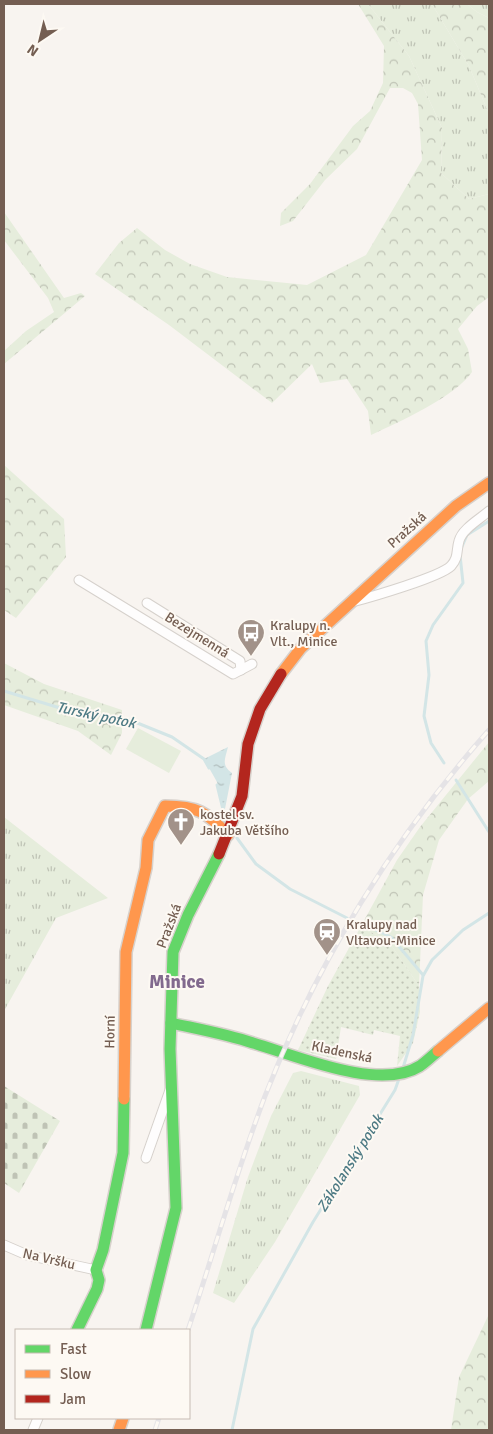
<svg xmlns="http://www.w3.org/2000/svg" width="493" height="1434" font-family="Signika,sans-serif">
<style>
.grass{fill:url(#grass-tufts)}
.forest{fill:url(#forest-crowns)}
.cemetery{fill:url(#cemetery-stones)}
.garden{fill:url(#garden-dots)}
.pitch{fill:#e6eddc}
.water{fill:url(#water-ripples)}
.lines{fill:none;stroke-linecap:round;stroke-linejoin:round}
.stream{stroke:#d3e5e6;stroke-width:3}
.street-casing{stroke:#d6d1cc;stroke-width:11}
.fast-casing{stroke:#d7d1cc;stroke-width:14}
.slow-casing{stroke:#d7d1cc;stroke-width:14}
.jam-casing{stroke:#d7d1cc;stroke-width:14}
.street{stroke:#fefdfd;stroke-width:9}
.fast{stroke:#63d668;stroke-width:11}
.slow{stroke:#ff974d;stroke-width:11}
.jam{stroke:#b3261e;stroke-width:11}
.rail-casing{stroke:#e5e3e6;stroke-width:5}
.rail{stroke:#fdf9f3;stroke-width:3;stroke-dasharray:9;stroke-linecap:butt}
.labels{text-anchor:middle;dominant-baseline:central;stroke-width:4;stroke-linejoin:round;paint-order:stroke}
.street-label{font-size:14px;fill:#745e52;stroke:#fdf9f3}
.poi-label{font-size:14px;fill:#745e52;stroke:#fdf9f3;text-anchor:start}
.water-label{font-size:15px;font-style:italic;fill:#4d7a84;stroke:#fdf9f3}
.district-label{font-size:19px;font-weight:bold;fill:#826a8e;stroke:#fdf9f3}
</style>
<defs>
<pattern id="grass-tufts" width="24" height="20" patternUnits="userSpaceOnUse" patternTransform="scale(1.25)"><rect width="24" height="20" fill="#e6eddc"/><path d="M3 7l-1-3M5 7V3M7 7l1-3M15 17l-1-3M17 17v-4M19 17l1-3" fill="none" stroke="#bfc3b5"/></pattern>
<pattern id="forest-crowns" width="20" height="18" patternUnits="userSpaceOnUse" patternTransform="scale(1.25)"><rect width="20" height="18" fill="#e6eddc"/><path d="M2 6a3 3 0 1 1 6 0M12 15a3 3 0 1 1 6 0" fill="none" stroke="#bfc3b5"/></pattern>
<pattern id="cemetery-stones" width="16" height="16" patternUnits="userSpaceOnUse" patternTransform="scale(1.25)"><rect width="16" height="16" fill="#e6eddc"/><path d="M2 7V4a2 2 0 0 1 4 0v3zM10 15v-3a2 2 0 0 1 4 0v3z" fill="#bfc3b5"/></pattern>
<pattern id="garden-dots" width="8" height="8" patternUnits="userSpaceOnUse" patternTransform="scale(1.25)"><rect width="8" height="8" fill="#e6eddc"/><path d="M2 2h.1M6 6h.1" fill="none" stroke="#bfc3b5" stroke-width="1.8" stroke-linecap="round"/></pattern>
<pattern id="water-ripples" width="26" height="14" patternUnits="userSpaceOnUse" patternTransform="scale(1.25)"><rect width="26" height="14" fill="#d3e5e6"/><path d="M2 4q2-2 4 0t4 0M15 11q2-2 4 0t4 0" fill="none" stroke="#b0bdbd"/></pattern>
</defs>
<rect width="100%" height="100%" fill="#f8f4f0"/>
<!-- grass -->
<g class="grass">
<path d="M368,4h64l37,62 20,48v80l-20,5 -28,-26 1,-45 -33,-72z"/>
<path d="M467,4h22v14l-12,-6z"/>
<path d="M4,817l104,81 -52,20 -52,93z"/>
<path d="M301,1071l58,15 1,9 -85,147 -41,61 -21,-10 35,-116 23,-61 22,-43z"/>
</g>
<!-- forest -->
<g class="forest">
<path d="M358,4h10l41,52 33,72 -1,45 28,26 20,-5v103l-12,9 -19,23 10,20 4,23c-17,25 -73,50 -101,63l-3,-24 -21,-32 -27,4 -8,-19 -40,39 -103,-78 -74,-51 24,-31 18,-15 28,22 25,14 37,13 80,8 59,-30 56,-95 -4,-56 -6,-11 -9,-5h-13l-33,61 -32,31 -32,41 -13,5 1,-13 29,-29 43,-58 17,-15 13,-28 1,-37z"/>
<path d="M432,4h35l10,8 12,6v96l-20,-48z"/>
<path d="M4,212l60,86 17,-5 4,3 -81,68v-13l22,-20 28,-19 -6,-14 -44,-58z"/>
<path d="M4,465l60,54 2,38 -50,61 -12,-8z"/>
<path d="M4,663l40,21 78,26v23l-11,22 -33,-24 -74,-26z"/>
<path d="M489,742v39l-21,18 -29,41 -16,55 -4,91 -32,-47 -27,-11 37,-68 23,-33z"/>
<path d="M489,1314v116h-38l8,-53z"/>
</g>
<!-- cemetery -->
<path class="cemetery" d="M4,1086l56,35 -41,72 -15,-10z"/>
<!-- garden -->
<path class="garden" d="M360,928l27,11 32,47 1,26 -7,31 -16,23 3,-30 -26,-6 -1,5 -32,-8 -5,32 -38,-9 30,-64z"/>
<!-- pitch -->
<path class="pitch" d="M138,728l43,23 -12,22 -43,-24z"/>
<!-- water -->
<path class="water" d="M228,747c-3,12 -7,18 4,26l-8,41 -7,-32 -13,-23z"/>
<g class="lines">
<!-- stream -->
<g class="stream">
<path d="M461,549l6,-14 22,-14"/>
<path d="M4,691l56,17 70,12 42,17 32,22 5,9"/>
<path d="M444,763l-13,-20 -7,-27 5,-41 -3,-34 7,-16 30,-42 -3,-28"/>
<path d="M456,780l33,52"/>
<path d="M217,785l9,37"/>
<path d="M237,838l19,26 34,25 57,29"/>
<path d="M362,924l29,13 32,38"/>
<path d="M403,1068l10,-33 10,-59 9,-16 31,-30 26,-17"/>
<path d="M232,1430l21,-101 60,-107 82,-132 5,-14"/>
</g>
<defs>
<g id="street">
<path d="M79,580l154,94 19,-10"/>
<path d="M352,602c19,-5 88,-25 99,-36 8,-9 5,-15 8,-25 3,-12 21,-22 30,-30"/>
<path d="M147,603l93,58 1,9"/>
<path d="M146,1158l24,-68"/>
<path d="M4,1245l23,10 69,15"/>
<path d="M33,1430l5,-12"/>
</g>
<g id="fast">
<path d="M171,1023c27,6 55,11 82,20 42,12 126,49 167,23 6,-4 12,-10 18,-15"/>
<path d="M77,1330l20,-41 2,-9 -3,-10 7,-20 20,-97 1,-54"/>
<path d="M146,1330l30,-122 -6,-159 3,-97 15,-37 31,-61"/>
</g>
<g id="slow">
<path d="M281,674l20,-26 155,-142 33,-23"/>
<path d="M438,1051l51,-43"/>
<path d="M124,1099l2,-147 20,-84 2,-28 17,-34c32,0 42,6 63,29"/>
<path d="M119,1430l4,-12"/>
</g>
<path id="jam" d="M219,854l23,-58 6,-52 12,-35 21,-35"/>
</defs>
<!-- street casing -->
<use href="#street" class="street-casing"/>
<!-- fast casing -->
<use href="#fast" class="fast-casing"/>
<!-- slow casing -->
<use href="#slow" class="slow-casing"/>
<!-- jam casing -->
<use href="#jam" class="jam-casing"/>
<!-- street -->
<use href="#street" class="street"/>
<!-- fast -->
<use href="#fast" class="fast"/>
<!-- slow -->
<use href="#slow" class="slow"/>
<!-- jam -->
<use href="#jam" class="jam"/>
<defs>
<g id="rail">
<path d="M188,1330c26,-78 48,-157 77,-234 52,-134 129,-259 224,-366"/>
<path d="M155,1430l4,-12"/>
</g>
</defs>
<!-- rail casing -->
<use href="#rail" class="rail-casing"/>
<!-- rail -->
<use href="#rail" class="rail"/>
</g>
<!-- icons -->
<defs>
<symbol id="bus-pin" viewBox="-11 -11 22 30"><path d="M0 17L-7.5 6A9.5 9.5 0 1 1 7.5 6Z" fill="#a29289" stroke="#fdf9f3"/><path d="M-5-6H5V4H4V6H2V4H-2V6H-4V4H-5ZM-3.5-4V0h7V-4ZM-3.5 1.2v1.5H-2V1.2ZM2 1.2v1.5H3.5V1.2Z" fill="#fff"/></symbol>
<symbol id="church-pin" viewBox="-11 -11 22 30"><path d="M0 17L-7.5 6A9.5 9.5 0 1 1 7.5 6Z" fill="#a29289" stroke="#fdf9f3"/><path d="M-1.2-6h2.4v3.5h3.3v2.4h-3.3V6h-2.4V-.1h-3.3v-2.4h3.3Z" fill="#fff"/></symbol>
<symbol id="station-pin" viewBox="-11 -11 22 30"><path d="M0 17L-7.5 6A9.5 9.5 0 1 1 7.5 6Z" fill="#a29289" stroke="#fdf9f3"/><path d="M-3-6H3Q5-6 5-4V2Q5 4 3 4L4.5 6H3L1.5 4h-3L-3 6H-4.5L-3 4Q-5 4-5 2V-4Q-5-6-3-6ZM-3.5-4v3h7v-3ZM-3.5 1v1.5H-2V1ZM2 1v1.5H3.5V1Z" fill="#fff"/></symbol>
</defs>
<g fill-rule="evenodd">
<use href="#bus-pin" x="235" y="617" width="32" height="43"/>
<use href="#church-pin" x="165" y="806" width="32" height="43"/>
<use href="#station-pin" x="311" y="916" width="32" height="43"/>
</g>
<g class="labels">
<!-- street labels -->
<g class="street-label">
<text transform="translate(407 530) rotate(-42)">Pražská</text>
<text transform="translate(197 635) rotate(32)">Bezejmenná</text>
<text transform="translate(169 926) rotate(-69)">Pražská</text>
<text transform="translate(110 1032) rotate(-89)">Horní</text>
<text transform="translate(342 1052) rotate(12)">Kladenská</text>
<text transform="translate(49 1259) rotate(13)">Na Vršku</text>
</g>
<!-- poi labels -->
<g class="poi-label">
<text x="270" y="625">Kralupy n.<tspan x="270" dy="16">Vlt., Minice</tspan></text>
<text x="200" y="814">kostel sv.<tspan x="200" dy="16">Jakuba Většího</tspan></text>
<text x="346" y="924">Kralupy nad<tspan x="346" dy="16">Vltavou-Minice</tspan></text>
</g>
<!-- water labels -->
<g class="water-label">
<text transform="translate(96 715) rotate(12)">Turský potok</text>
<text transform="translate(350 1163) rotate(-58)">Zákolanský potok</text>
</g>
<!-- district labels -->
<g class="district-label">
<text x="177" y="982">Minice</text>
</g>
</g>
<!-- border -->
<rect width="493" height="1434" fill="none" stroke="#745e52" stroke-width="10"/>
<!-- legend -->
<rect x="15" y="1329" width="175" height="90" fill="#fdf9f3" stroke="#c6bbb3"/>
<rect x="25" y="1345" width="25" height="8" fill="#63d668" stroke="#c6bbb3"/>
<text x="60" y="1354" font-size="15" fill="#745e52">Fast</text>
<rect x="25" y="1370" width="25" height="8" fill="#ff974d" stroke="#c6bbb3"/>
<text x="60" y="1379" font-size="15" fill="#745e52">Slow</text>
<rect x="25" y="1395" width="25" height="8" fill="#b3261e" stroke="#c6bbb3"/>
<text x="60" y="1404" font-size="15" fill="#745e52">Jam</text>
<!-- north arrow -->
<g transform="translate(40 40) rotate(215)" stroke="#fdf9f3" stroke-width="4" paint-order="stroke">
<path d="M0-4L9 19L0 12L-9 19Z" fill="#745e52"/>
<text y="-8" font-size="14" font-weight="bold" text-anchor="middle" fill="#745e52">N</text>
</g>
</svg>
